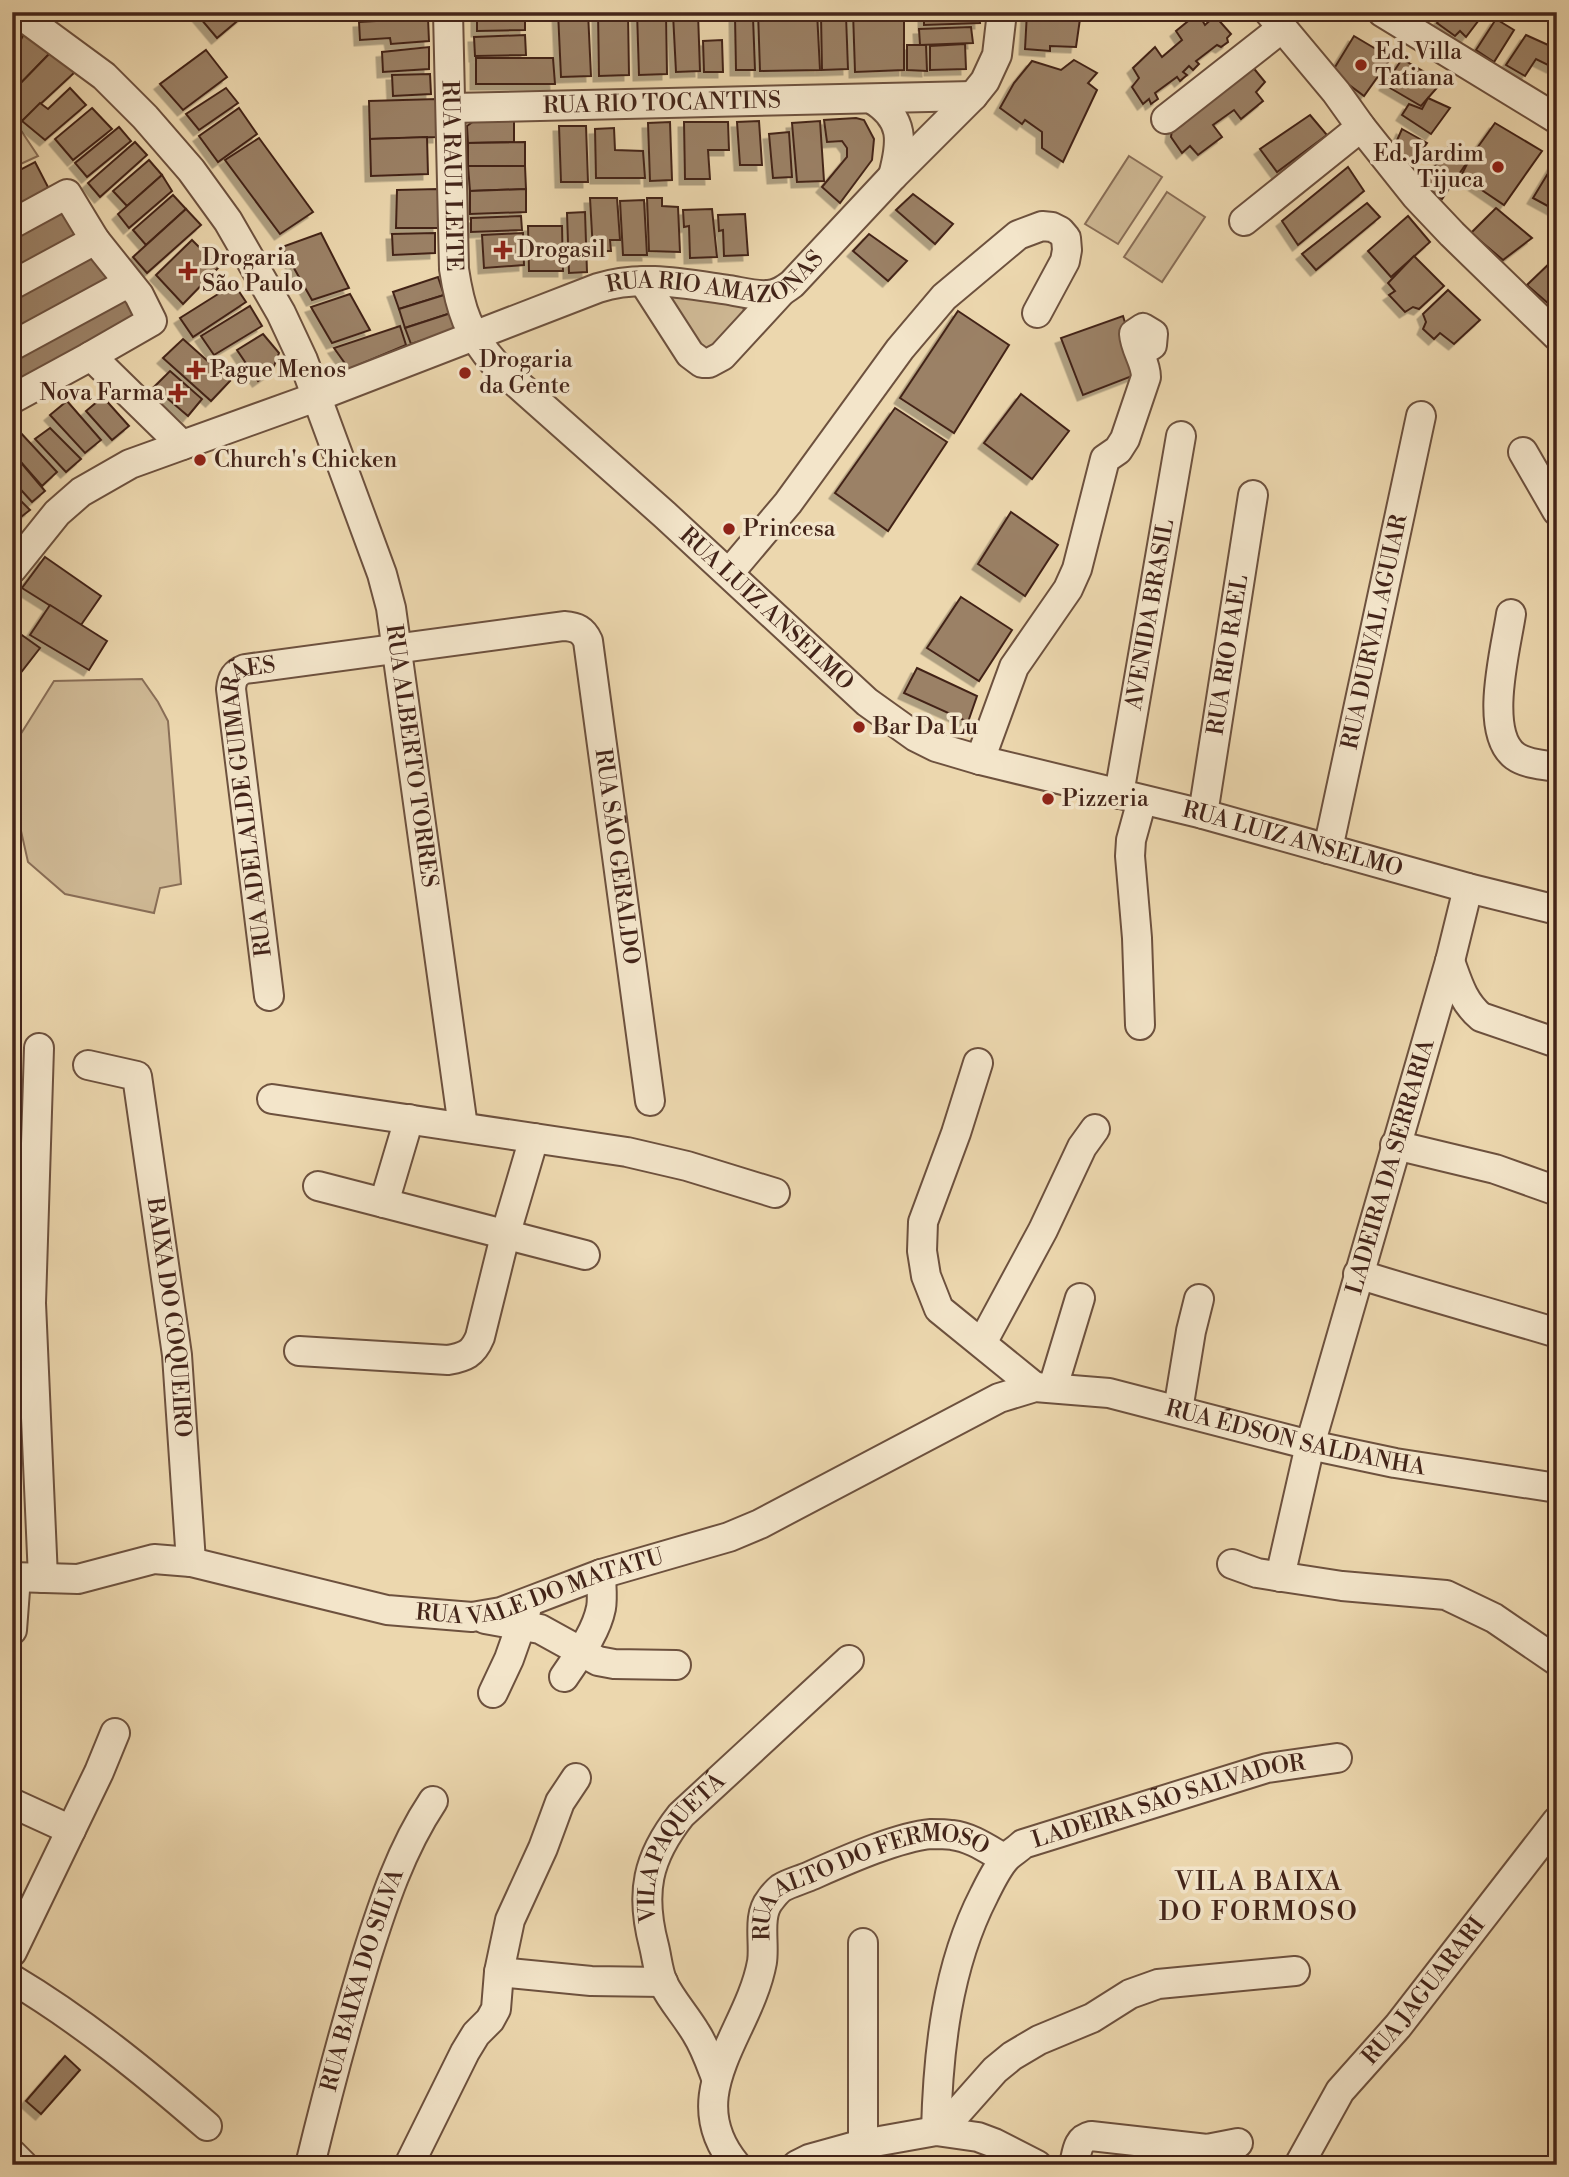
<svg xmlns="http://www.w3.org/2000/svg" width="1569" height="2177" font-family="'Libre Bodoni',serif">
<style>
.green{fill:#cfb995;stroke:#896e57;stroke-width:2}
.building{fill:#9b8166;stroke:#432419;stroke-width:2;filter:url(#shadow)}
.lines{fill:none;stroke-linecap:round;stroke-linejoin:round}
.minor-casing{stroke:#6d513e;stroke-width:32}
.minor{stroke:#f3e5ca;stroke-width:28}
.poi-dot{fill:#8f2418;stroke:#f3e5ca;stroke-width:2.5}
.labels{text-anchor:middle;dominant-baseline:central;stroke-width:7;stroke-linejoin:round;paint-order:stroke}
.poi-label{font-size:23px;fill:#432419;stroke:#f3e5ca;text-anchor:start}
.street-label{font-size:23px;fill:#432419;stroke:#f3e5ca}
.quarter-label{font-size:26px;letter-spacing:2px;fill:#432419;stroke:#f3e5ca}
</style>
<defs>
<filter id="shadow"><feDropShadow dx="-5.5" dy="5.5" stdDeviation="0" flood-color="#0004"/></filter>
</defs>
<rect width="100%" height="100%" fill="#ecd7ae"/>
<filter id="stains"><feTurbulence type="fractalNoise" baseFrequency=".00286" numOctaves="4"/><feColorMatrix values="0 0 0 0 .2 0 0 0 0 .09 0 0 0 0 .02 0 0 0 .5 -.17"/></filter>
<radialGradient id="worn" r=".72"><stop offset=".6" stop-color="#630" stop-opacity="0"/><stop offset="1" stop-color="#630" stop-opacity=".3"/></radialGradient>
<!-- green -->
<g class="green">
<path d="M20,129l18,27 -26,12v-35z"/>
<path d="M1129,156l33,21 -44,67 -33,-20z"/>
<path d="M1167,192l38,25 -43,65 -38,-25z"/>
<path d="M675,292l68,12 1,11 -36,35 -10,-4 -29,-48z"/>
<path d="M142,679l16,23 10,19 13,163 -21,4 -6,25 -89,-19 -37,-32 -16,-71v-43l42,-67z"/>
</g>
<!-- building -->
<g class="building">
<path d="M195,12h53l-31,26z"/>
<path d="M395,12h30v1l-30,2z"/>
<path d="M477,12h48v18l-48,1z"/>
<path d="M558,12h30l3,64 -30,1z"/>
<path d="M598,12h30l1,63 -30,1z"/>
<path d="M637,12h29l1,62 -28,1z"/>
<path d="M758,12h59l3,58 -60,1z"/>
<path d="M853,12h51v58l-49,2z"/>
<path d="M924,12h55l1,11 -56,2z"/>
<path d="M1027,12h54l-5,35 -26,-1v5l-25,-2z"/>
<path d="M1445,12h40l-19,25 -6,-6 -5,5 -18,-13z"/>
<path d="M698,13l2,58 -24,1 -3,-58z"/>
<path d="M1198,13l7,12 10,-9 16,18 -4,4 1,4 -7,5 -4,-2 -21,16 3,3 -6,6 -4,-4 -6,6 4,3 -7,6 -3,-4 -22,16 3,6 -7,5 -2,-5 -6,5 -11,-17 7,-9 -6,-10 22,-21 7,10 20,-17 -6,-9z"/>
<path d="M846,15l2,54 -26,1 -1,-54z"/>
<path d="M735,17h18l2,53h-19z"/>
<path d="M428,18l1,23 -38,3 -1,-6 -30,2 -1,-18z"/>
<path d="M1496,19l18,11 -20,32 -18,-12z"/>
<path d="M971,27l2,16 -53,2 -1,-16z"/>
<path d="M25,32l27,19 -34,35 -6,-4v-26z"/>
<path d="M525,35l1,20 -51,1 -1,-19z"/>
<path d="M1526,35l31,14v10l-5,8 -16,-8 -11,17 -19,-11z"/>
<path d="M1354,36l37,22 -27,38 -32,-24z"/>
<path d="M722,40l1,32h-19l-1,-31z"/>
<path d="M965,44l1,25 -36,1v-24z"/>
<path d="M907,45h19l1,26 -20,-1z"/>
<path d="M429,47v22l-46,3 -1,-20z"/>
<path d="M206,50l21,27 -44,33 -23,-26z"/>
<path d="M52,51l23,21 -53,49 -10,-11v-18z"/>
<path d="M476,58h77l2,26h-79z"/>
<path d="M1402,59l40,23 -21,24 -36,-21z"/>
<path d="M1074,60l23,13 -9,10 9,7 -34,72 -21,-14v-16l-17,-12 -3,4 -22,-16 14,-25 18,-22 29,9z"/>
<path d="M1251,65l14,17 -9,10 7,9 -22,18 -7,-9 -21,15 9,12 -24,18 -8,-9 -8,7 -11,-16 1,-8 5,-6 4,3z"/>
<path d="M430,74l1,20 -38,2 -1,-21z"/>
<path d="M70,88l16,17 -41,35 -23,-19 18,-18 8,6z"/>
<path d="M226,88l12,15 -39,27 -13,-16z"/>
<path d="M1428,98l22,10 -19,26 -29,-19 7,-11 13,5z"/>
<path d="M437,99l1,38 -68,2 -1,-38z"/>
<path d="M92,108l20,21 -39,31 -18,-21z"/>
<path d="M239,108l18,26 -39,28 -19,-26z"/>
<path d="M1310,115l17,20 -50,37 -17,-23z"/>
<path d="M856,118l8,2 10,19 -2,21 -32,43 -18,-16 25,-30v-9l-5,-7 -15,1 -3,-22z"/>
<path d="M514,120v22l-46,1 -1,-17 7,-5z"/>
<path d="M759,121l3,44h-22l-3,-43z"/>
<path d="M820,121l4,60 -27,1 -5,-59z"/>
<path d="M670,122l2,58 -22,1 -2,-58z"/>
<path d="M684,122h44l1,28h-21l2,29h-25z"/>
<path d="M1495,123l47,28 -38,54 -43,-29 9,-18z"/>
<path d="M559,126h27l2,56h-27z"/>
<path d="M119,127l12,14 -44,36 -12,-14z"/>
<path d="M614,128l1,22 28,1 2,27h-49l-1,-49z"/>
<path d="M1402,129l25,14 -19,26 -17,-15z"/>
<path d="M789,132l3,45 -19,1 -4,-44z"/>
<path d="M427,137l1,37 -57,2 -1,-37z"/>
<path d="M259,138l54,74 -33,22 -55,-74z"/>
<path d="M135,142l12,13 -47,42 -12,-14z"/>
<path d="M525,142v24h-57v-23z"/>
<path d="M1449,146l12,5 9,7 -28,41 -19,-15z"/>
<path d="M149,160l13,15 -35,31 -14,-15z"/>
<path d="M1556,160l1,1v50l-24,-13z"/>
<path d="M35,162l14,27 -37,19v-34z"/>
<path d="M468,166h57l1,23 -56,2z"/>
<path d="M1348,167l16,24 -66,54 -16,-24z"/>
<path d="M162,175l10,16 -43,37 -11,-14z"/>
<path d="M438,189v39h-42l1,-38z"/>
<path d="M526,189v23l-56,2v-23z"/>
<path d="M913,194l40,30 -18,20 -39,-34z"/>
<path d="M173,195l13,14 -40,36 -13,-15z"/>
<path d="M590,198h27l3,42h-10l1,11h-18z"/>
<path d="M647,198h15v8l16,1 2,45 -31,-1z"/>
<path d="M644,200l3,55h-24l-3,-54z"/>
<path d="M1367,203l13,14 -64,53 -14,-16z"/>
<path d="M65,208l18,28 -71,38v-39z"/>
<path d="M1496,208l36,30 -29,22 -32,-27z"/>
<path d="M186,209l15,16 -54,48 -14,-16z"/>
<path d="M712,209l5,48 -27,1 -1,-32 -5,1 -1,-17z"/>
<path d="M585,212l2,60 -18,1 -2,-60z"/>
<path d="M745,214l3,41 -24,1 -1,-26 -4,1 -1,-16z"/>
<path d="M521,216l1,14 -51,2v-14z"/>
<path d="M1408,216l22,26 -39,35 -23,-26z"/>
<path d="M528,226h34l1,45h-34z"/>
<path d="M321,233l28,55 -37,12 -30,-53z"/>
<path d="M435,233v20l-42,2 -1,-21z"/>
<path d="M523,233l1,32 -40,3 -2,-33z"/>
<path d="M869,234l38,27 -19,20 -35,-30z"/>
<path d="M192,240l27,27 -36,37 -27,-29z"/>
<path d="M94,251l17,30 -99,53v-37z"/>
<path d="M1414,256l30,30 -25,23 -6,-2 -8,5 -16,-17 6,-4 -7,-8z"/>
<path d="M1554,259l3,2v50l-30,-26z"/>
<path d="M438,277l6,18 -45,14 -6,-17z"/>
<path d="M234,284l12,18 -53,35 -13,-19z"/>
<path d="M1448,290l32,30 -26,24 -14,-11 -6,6 -11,-10 3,-7 -3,-8z"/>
<path d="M125,293l17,28 -125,66 -5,-11v-22z"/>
<path d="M350,294l20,36 -38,13 -21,-36z"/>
<path d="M444,295l7,18 -46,15 -6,-19z"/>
<path d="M250,306l12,20 -48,29 -13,-19z"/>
<path d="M958,311l51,34 -55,88 -54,-35z"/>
<path d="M451,313l6,16 -46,15 -6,-16z"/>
<path d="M1123,316l17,57 -57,22 -22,-57z"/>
<path d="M400,326l6,19 -57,24 -15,-21z"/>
<path d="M263,334l16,19 -7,18 -14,10 -21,-31z"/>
<path d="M183,339l47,42 -19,20 -48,-43z"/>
<path d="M170,371l32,28 -14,17 -34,-29z"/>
<path d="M1021,394l48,37 -37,48 -48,-36z"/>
<path d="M103,397l26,29 -17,14 -26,-29z"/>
<path d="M67,401l34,39 -16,13 -35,-38z"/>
<path d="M895,408l52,34 -59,89 -53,-38z"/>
<path d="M50,428l31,31 -15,13 -31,-33z"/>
<path d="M19,431l38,41 -15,14 -30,-34v-15z"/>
<path d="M12,452l33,39 -13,11 -20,-22z"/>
<path d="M12,492l18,18 -18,14z"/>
<path d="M1011,512l47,33 -33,51 -47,-32z"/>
<path d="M45,557l56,39 -20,29 -59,-37z"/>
<path d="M961,597l51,33 -33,51 -52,-33z"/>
<path d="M50,605l57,36 -18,29 -59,-35z"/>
<path d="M12,628l28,20 -28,36z"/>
<path d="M917,668l60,28 -9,26 -64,-29z"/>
<path d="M65,2056l15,14 -39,44 -15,-13z"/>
</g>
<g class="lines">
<defs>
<g id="minor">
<path id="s1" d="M17,12l87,64 41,41 46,53 37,51 53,92 22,47 79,214 9,34 72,519"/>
<path id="s2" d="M448,12l6,257c6,40 14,65 42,96l169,150 202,187 49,35 20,10 44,13 223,54 265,74 89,22"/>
<path d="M1269,12l67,80 25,35 55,69 36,38 105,102"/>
<path d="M1382,12l175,107"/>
<path d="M872,99c33,20 30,43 21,77"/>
<path id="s3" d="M452,108l521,-12"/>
<path d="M1166,119l116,-91"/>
<path d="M1244,221l117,-94"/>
<path d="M12,224l55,-30 28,46 44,55 13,26 -61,35"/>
<path d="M643,281l47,73 12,9h7l13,-7 59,-64"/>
<path d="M12,285l83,-45"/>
<path d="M12,346l116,-63"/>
<path d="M12,399l79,-43 91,89"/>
<path d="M1523,452l34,59"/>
<path id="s4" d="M12,569l45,-56 24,-21 49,-28 186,-67 282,-109c42,-14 88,-4 131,2 12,2 26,6 38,5 10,0 17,-5 25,-11l101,-108 80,-80 12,-15 12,-26 5,-43"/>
<path d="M729,573l59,-70 112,-154 44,-52 74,-62 24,-9 10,1 8,4 6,7 1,12 -2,11 -28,52"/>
<path d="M1511,614c-5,34 -28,118 4,142 11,8 28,9 42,11"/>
<path d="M980,760l34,-93 54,-78 9,-20 28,-110 13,-9 7,-11 21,-62c0,-15 -11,-28 -12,-43l9,-6 10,6 -1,11 -5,3"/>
<path id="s5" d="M1119,794l62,-358"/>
<path id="s6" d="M1203,814l50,-319"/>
<path id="s7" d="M1328,849l93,-433"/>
<path d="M1450,961c8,22 13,41 31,56l76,26"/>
<path id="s8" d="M269,996l-38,-307c1,-11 4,-16 14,-20l319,-43c13,1 19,4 24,15l62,460"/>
<path d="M1140,1025l-3,-87 -7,-82 1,-16 11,-40"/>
<path d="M39,1048l-8,255 12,275"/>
<path d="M978,1063l-22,70 -33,89 -1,29 4,25 13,33 96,78"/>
<path id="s9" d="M88,1065l49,11 40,279 14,207"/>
<path d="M272,1099l355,53 60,14 88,27"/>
<path d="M1395,1145l100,24 62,22"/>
<path d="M318,1186l267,69"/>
<path d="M384,1203l25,-84"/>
<path d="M1358,1274c66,21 133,39 199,59"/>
<path d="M982,1343l61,-113 39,-83 13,-18"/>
<path d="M299,1351l149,9c17,-3 25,-6 32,-23l25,-101 29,-98"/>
<path d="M1053,1387l27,-89"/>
<path d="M1178,1410l13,-79 8,-32"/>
<path d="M1232,1564l25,9 85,13 104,9 48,23 63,43"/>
<path id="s10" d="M12,1577l66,2 76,-20 37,3 196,48 85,7 29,-5 100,-38 128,-37 31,-13 239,-126 36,-11 74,6 201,52 85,18 162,25"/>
<path id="s11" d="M1280,1577l30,-132 140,-484 18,-73"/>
<path d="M485,1619l55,10 58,32 16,3 62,1"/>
<path d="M12,1630l4,-53"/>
<path d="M564,1677c14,-21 32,-44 37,-69 2,-11 0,-23 0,-34"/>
<path d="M493,1693l16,-34 17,-48"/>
<path d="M12,1803l59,27"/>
<path d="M863,1943v201"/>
<path d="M12,1952l87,-180 16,-39"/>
<path d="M499,1972l92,9 72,1"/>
<path d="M12,1979c69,41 134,94 195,147"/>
<path id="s12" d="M716,2078c-6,-16 -11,-31 -20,-45 -10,-17 -24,-32 -33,-50 -5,-11 -6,-25 -9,-37 -14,-53 -7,-88 27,-131l168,-155"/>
<path id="s13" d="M936,2131c2,-80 11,-164 48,-236 6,-12 13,-27 22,-37 5,-5 12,-9 17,-14l244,-76 70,-10"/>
<path d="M936,2131l20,-17 39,-44 17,-14 27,-16 53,-22 38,-24 28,-10 137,-13"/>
<path d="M12,2154l11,11"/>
<path id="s14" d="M310,2165c17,-70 35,-138 56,-207 17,-54 35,-109 67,-157"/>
<path d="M409,2165l56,-113 11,-18 14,-14 6,-11 3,-37 11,-52 33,-72 17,-46 16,-24"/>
<path id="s15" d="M736,2165c-59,-71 13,-131 26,-203 3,-19 -5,-46 8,-62 3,-4 7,-9 11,-12 8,-5 20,-8 29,-12 32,-14 87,-39 121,-42 7,0 14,0 21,1 19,2 37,15 53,24"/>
<path d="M797,2165l12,-6 54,-15 73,-13 42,6 16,6 43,22"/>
<path d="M1074,2165c3,-13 3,-26 17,-29l116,13 31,-6"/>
<path id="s16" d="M1299,2165l41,-74 58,-65 159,-205"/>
</g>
</defs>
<!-- minor casing -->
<use href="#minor" class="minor-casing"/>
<!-- minor -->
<use href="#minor" class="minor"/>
</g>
<!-- markers -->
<g class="poi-dot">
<circle cx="1361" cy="65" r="7"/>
<circle cx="1498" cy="167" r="7"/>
<path d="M499.5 239.5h7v7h7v7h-7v7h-7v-7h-7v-7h7z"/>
<path d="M184.5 260.5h7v7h7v7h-7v7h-7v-7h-7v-7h7z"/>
<path d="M192.5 359.5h7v7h7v7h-7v7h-7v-7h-7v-7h7z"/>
<circle cx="465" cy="373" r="7"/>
<path d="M174.5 382.5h7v7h7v7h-7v7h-7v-7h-7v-7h7z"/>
<circle cx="200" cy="460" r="7"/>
<circle cx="729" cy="529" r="7"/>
<circle cx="859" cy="727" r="7"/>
<circle cx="1048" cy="799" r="7"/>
</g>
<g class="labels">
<!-- poi labels -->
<g class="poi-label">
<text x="1375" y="52">Ed. Villa<tspan x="1375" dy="26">Tatiana</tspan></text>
<text x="1484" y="154" text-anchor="end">Ed. Jardim<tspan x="1484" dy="26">Tijuca</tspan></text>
<text x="517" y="250">Drogasil</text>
<text x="202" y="258">Drogaria<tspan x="202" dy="26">São Paulo</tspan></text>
<text x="479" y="360">Drogaria<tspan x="479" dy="26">da Gente</tspan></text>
<text x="210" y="370">Pague Menos</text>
<text x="164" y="393" text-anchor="end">Nova Farma</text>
<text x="214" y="460">Church's Chicken</text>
<text x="743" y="529">Princesa</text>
<text x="873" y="727">Bar Da Lu</text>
<text x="1062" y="799">Pizzeria</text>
</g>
<!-- street labels -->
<g class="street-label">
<text stroke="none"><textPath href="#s3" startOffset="210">RUA RIO TOCANTINS</textPath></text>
<text stroke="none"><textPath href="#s2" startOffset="164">RUA RAUL LEITE</textPath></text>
<text stroke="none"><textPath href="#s4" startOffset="784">RUA RIO AMAZONAS</textPath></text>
<text stroke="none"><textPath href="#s2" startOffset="728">RUA LUIZ ANSELMO</textPath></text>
<text stroke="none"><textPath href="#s5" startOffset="182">AVENIDA BRASIL</textPath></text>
<text stroke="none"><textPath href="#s7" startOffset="222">RUA DURVAL AGUIAR</textPath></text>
<text stroke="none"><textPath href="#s6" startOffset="161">RUA RIO RAEL</textPath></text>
<text stroke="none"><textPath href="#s1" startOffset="870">RUA ALBERTO TORRES</textPath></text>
<text stroke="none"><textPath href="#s8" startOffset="203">RUA ADELALDE GUIMARÃES</textPath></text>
<text stroke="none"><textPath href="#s2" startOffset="1316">RUA LUIZ ANSELMO</textPath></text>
<text stroke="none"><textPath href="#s8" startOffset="905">RUA SĀO GERALDO</textPath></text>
<text stroke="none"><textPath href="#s11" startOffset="425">LADEIRA DA SERRARIA</textPath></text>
<text stroke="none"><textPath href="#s9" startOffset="294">BAIXA DO COQUEIRO</textPath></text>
<text stroke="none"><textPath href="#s10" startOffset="1346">RUA ÉDSON SALDANHA</textPath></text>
<text stroke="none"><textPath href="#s10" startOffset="541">RUA VALE DO MATATU</textPath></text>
<text stroke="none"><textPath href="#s13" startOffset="460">LADEIRA SÃO SALVADOR</textPath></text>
<text stroke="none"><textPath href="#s12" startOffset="257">VILA PAQUETÁ</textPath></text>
<text stroke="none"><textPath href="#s15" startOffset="378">RUA ALTO DO FERMOSO</textPath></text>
<text stroke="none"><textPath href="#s14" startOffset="192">RUA BAIXA DO SILVA</textPath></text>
<text stroke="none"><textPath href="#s16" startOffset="215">RUA JAGUARARI</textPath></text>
</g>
<!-- quarter labels -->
<g class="quarter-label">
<text x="1259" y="1882">VILA BAIXA<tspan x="1259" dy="30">DO FORMOSO</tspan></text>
</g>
</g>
<!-- margin -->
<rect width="1569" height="2177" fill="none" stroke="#ecd7ae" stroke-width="42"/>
<rect x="14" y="14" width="1541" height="2149" fill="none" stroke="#432419" stroke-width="3.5"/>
<rect x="21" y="21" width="1527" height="2135" fill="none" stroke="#432419" stroke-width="2"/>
<rect width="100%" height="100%" filter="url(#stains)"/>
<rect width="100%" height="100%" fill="url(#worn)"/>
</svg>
